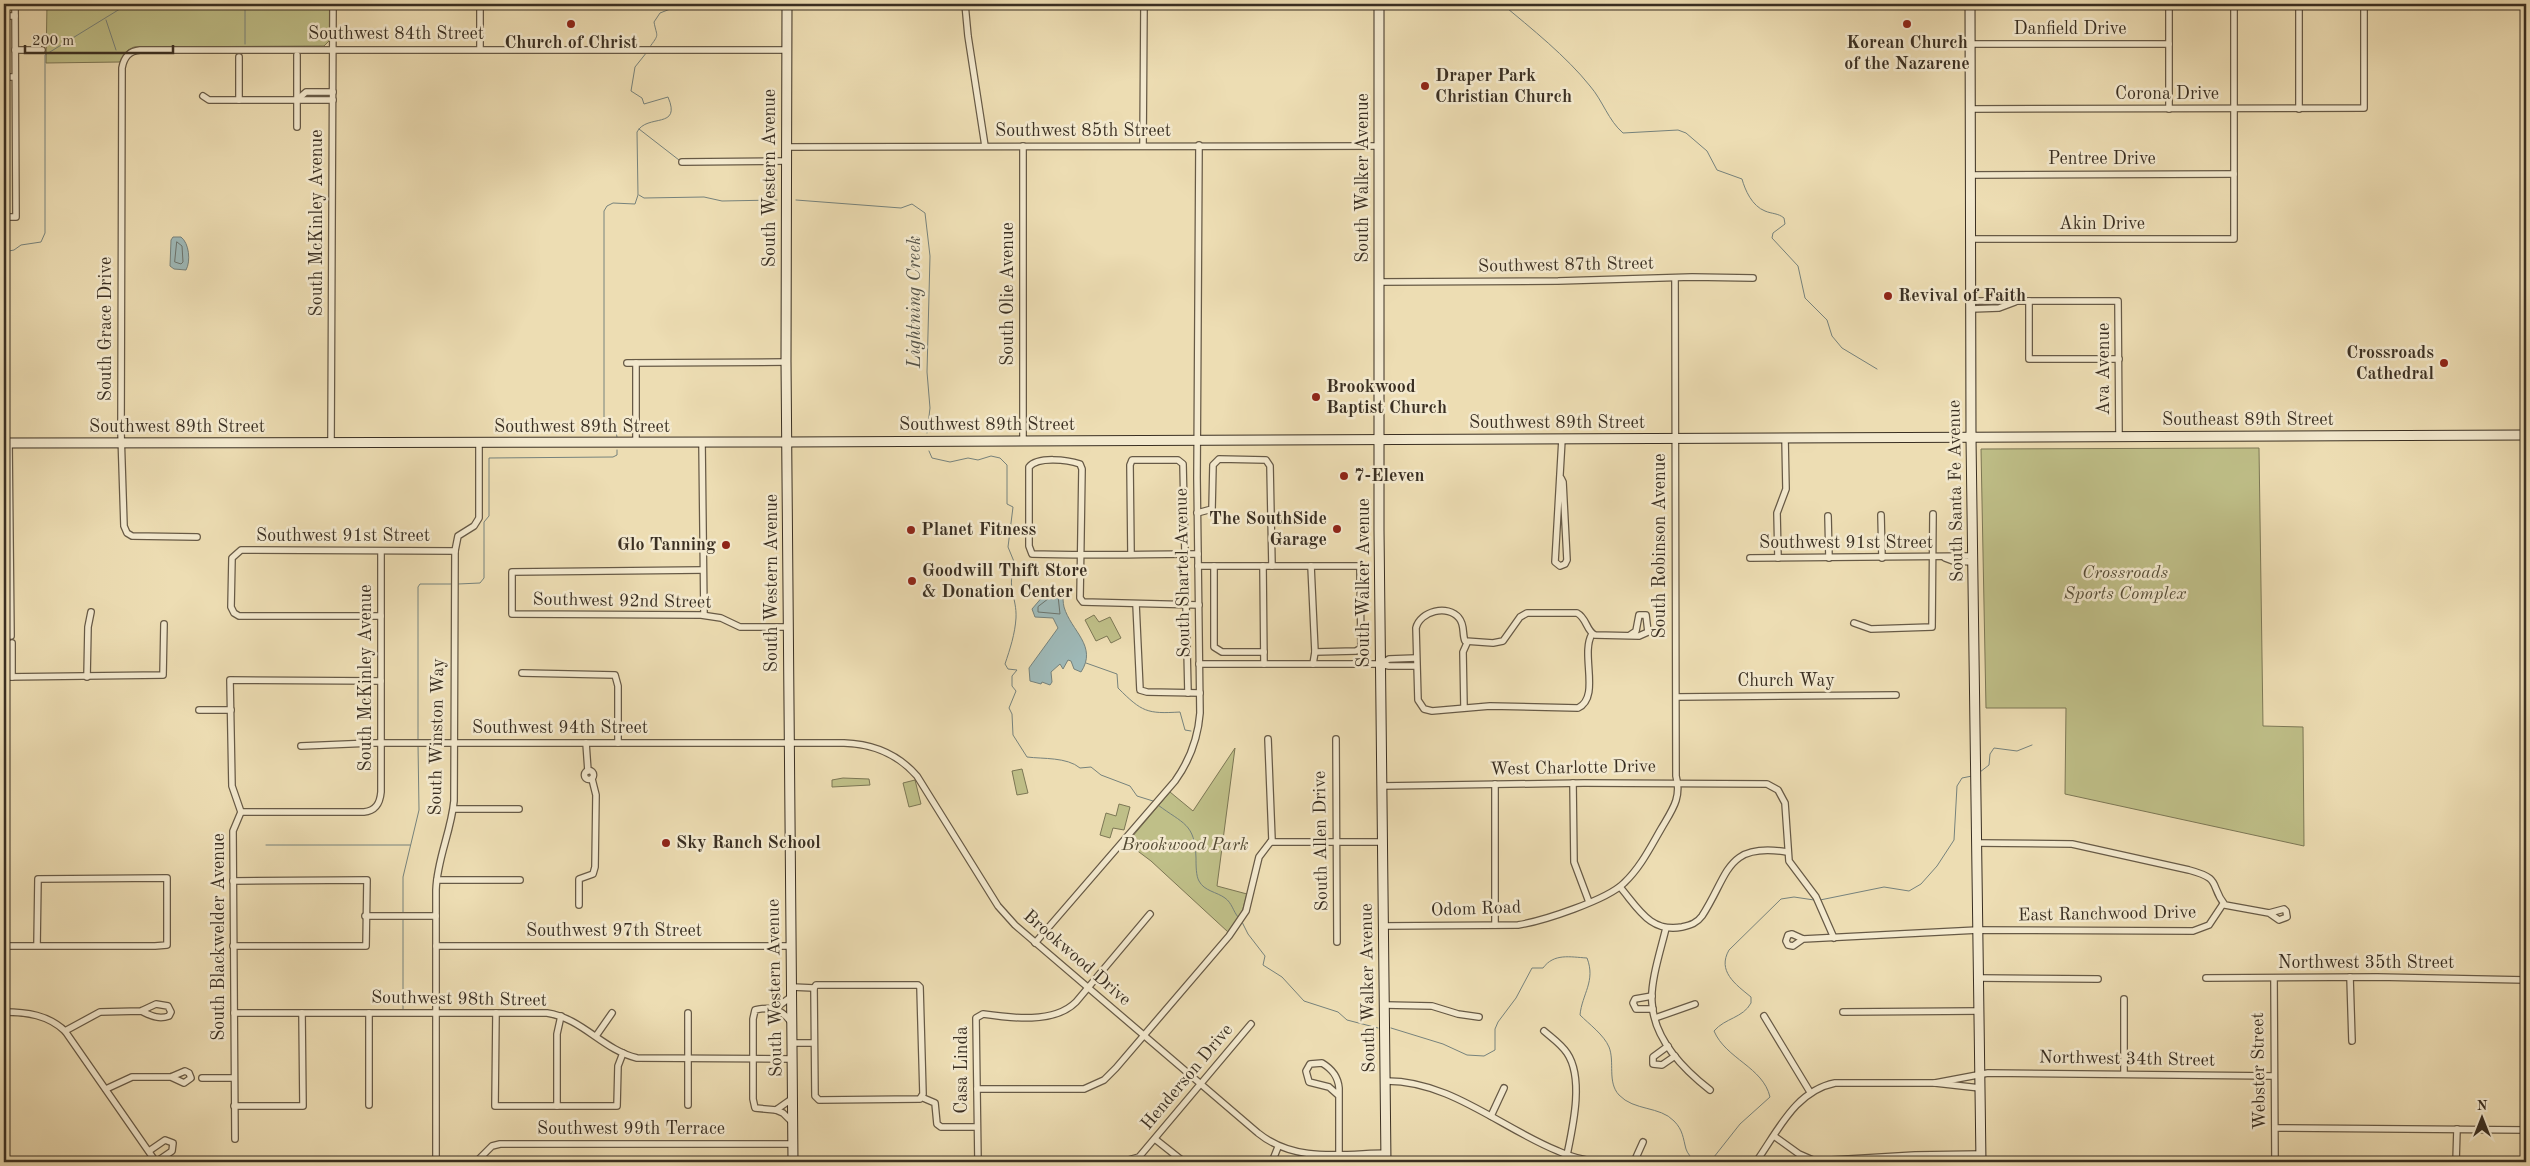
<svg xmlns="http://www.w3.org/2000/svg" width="2530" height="1166" font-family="'Old Standard TT',serif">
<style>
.green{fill:#bfbf88;stroke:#7c7755}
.water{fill:#9eb9b8;stroke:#76827c}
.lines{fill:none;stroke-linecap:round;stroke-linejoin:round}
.shore{stroke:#6c746d;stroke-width:1}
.stream{stroke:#76827c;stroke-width:1}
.street-casing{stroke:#675a46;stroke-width:8}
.secondary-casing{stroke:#3a2f22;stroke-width:11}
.street{stroke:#f3e9ce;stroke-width:5.5}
.secondary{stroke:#f3e9ce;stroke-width:9}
.poi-dot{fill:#8f2418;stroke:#f3e9ce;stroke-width:2}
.labels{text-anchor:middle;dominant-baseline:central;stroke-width:5;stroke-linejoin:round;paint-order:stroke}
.street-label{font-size:18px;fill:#3a2f22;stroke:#f3e9ce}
.poi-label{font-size:18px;font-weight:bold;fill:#3a2f22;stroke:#f3e9ce;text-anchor:start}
.park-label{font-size:18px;font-style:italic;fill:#554c36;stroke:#f3e9ce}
.water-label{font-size:19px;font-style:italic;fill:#535248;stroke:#f3e9ce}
</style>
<rect width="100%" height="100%" fill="#edddb3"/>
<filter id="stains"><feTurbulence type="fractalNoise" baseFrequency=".004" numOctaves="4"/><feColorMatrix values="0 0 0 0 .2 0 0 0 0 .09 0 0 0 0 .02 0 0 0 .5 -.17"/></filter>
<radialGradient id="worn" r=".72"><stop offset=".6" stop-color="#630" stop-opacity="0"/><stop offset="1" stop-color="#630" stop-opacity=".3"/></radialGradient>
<!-- green -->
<g class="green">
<path d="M47,4h283v36l-6,6 -190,1 -6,3 -8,12 -74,1z"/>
<path d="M2259,448l4,278 40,1 1,119 -239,-52 1,-86h-80l-5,-259z"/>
<path d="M1094,615l5,7 11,-5 11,21 -10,5 -4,-7 -11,5 -11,-21z"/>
<path d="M1235,748l-18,138 30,8 -5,18 -14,20 -77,-71 -24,-18 43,-51 23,19z"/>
<path d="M1022,769l6,24 -11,2 -5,-24z"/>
<path d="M843,778l26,1 1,6 -38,2v-7z"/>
<path d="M915,780l6,24 -12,3 -6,-24z"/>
<path d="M1119,804l11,3 -6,23 -11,-2 -3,10 -10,-3 6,-22 10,3z"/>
</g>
<!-- water -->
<g class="water">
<path d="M173,237h8c8,6 10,24 5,33l-12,-1 -4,-3 1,-26z"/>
<path d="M1055,589l7,3c1,4 1,11 2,15 7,24 34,39 17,65l-7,-3 -3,-8 -3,-1 -5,9 -3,-5 -9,8 1,10 -2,3 -8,-3 -1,2 -11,-3 -1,-13 29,-40 -5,-10 -18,-1 -3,-8 12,-14z"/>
</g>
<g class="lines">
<!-- shore -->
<g class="shore">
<path d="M177,242l5,4 1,16 -2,2 -6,-2z"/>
<path d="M1055,594l3,2 2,18 -22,-2v-5z"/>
</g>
<!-- stream -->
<g class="stream">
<path d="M245,4v40"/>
<path d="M1502,4c29,24 65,53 88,82 13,15 18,34 33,47l55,-3 8,3 21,18 10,19 25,9c3,11 10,27 23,32 7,3 13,2 19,7l1,6 -12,9 -1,5 26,28 7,32 22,22 5,16 10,12 35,21"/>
<path d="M106,20l10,30"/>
<path d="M649,48c11,-15 8,-10 5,-26l6,-9 23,-9"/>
<path d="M639,129l40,31"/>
<path d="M639,195l5,3 60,-1 18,4 55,-1"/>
<path d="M796,200l105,8 11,-4 13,9 5,43 -3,116 3,36 -3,25"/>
<path d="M4,252l10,-2 7,-5 20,-3 4,-9v-178l83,-51"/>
<path d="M617,437l-1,-5 -12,-11v-210l3,-5 6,-3 22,1 3,-9 -1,-63c10,-19 45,-2 31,-35l-24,7 -2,-6 -11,-7 4,-24 12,-15"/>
<path d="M929,451l3,7 18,4 18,-4 10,2 13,-4 9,2 7,7v39l6,3 -5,40 7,17c-9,24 2,33 1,54 -1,16 -6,31 -11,46l3,5 9,1 -5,6v10l4,5 -7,17 3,6 1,21 14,22c16,2 40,0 53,11l11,-1 10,8 29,11 7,10 16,5"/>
<path d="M458,584l22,-1 4,-5v-56l5,-6v-58l124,-1 4,-2v-5"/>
<path d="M1086,663l31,11 1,14c24,24 29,26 62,24l5,18 6,1"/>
<path d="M418,740v-153l2,-3h31"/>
<path d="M1980,772l9,-7 1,-11 4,-6 23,3 15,-6"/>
<path d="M1158,805c25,19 37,18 38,53 0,7 0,18 3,23 5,10 18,11 26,17 7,5 8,13 13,19"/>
<path d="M266,845h144"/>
<path d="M1820,900l64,-13 25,4 12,-7 16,-18 17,-26 3,-54 5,-8 10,-2"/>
<path d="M403,914v-37l16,-67 -1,-66"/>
<path d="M1242,922l6,12 17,22 -2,9 19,12 22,24 34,11 9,8 31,8"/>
<path d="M403,1009v-91"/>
<path d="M1391,1028l52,16 24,11 17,1 11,-6v-21l3,-7 18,-24 16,-30h11c11,-15 27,-11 44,-10 9,23 -5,36 -7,57 9,9 24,20 29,32 6,15 -2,35 10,48 15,16 41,11 55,26 9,9 9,17 12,28 1,4 6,9 8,13"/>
<path d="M1710,1162l30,-38 30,-27c-7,-30 -44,-38 -56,-66 11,-13 29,-13 37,-28v-6c-16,-13 -34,-26 -22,-47l52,-51 13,-2 20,3"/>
</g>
<defs>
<g id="street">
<path d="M480,4v45"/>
<path d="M965,4l3,32 17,110"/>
<path d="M2169,4v105"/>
<path d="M2299,4v105"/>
<path d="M4,16h11"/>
<path d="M1971,44h198"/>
<path d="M15,50h27"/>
<path d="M297,55v72"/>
<path d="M4,77h11"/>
<path d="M203,96l6,4h124"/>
<path d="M239,100v-43"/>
<path d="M297,100l9,-8h27"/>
<path d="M1971,109l393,-1v-104"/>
<path d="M1143,146l1,-142"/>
<path d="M787,147l593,-1"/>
<path d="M682,162l104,-1"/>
<path d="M1971,175l263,-1"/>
<path d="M4,217h12l-1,-213"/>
<path d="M1971,239h263v-235"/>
<path d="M1380,282l178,-1 134,-4 61,1"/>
<path d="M1971,301h147l1,136"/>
<path d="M2029,301v58h90"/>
<path d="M1971,309l28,-1 16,-6"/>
<path d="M627,363l159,-1"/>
<path d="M636,363v80"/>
<path d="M702,442l2,173"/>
<path d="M1023,442v-296"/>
<path d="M9,443l2,193"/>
<path d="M331,443l2,-439"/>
<path d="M1561,478l2,4 4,78 -2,4 -5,2 -5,-4 7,-123"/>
<path d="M1197,513l15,-4 1,-44 6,-6 47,1 4,6 2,100"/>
<path d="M1881,515l1,43"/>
<path d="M1828,516l1,42"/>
<path d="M197,537l-65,-1 -5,-3 -3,-7 -3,-93 1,-365c2,-11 7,-17 18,-18h647"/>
<path d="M1131,553l-1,-88 2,-5h46l5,4 2,90"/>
<path d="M1198,554c-55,0 -111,2 -166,0l-3,-8v-79c9,-11 39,-7 51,-3l2,5 -2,129 3,4 116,3"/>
<path d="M1750,558l223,-2"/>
<path d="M1778,558l-1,-45 9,-24 -1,-51"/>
<path d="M1945,558l8,3 20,1"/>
<path d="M1198,566h162l1,82 -5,3 -41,1"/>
<path d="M1214,566v81l8,5h42"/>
<path d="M1263,566l1,98"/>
<path d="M1311,566l4,86 -2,12"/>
<path d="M703,570l-191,2v42l189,1 20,3 19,9h49"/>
<path d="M1136,604l4,86 7,2 53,1"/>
<path d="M1186,605l2,88"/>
<path d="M381,616h-142l-5,-3 -3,-6 1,-49 9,-8 214,1"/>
<path d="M1854,623l17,6 61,-2 1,-113"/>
<path d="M1592,634c-12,20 9,63 -14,74l-88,-2 -58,5 -8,-2 -6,-9 -2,-72c4,-17 32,-24 43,-10 6,7 3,16 6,23l28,2 10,-2 17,-24 7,-4h50c10,5 9,18 18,22l44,1 9,-4 -2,-17h-7l-3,16 -6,4"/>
<path d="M12,643v34"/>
<path d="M1199,664h182l8,2h27"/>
<path d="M1381,664l8,-5 27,-1"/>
<path d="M522,673l93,2 3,11v57"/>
<path d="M4,677l159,-2 1,-51"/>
<path d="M87,677l1,-50 3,-15"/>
<path d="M1677,697l219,-2"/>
<path d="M1464,707l-1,-55 4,-9"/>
<path d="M199,710h32"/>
<path d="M1336,739l1,203"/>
<path d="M586,743l2,28"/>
<path d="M301,746l71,-3h472c29,1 53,10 73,33l81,130 17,19 243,208c37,30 83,21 128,20"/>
<circle cx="589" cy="775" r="4.5"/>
<path d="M1573,783l1,79 15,40"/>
<path d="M1495,784v141"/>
<path d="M1382,786l202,-3 183,1 11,6 7,13 4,58 27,36 18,41"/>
<path d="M454,809h65"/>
<path d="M241,812h123c12,-1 16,-9 17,-20v-241"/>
<path d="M1271,842h112"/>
<path d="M1977,843l95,1 117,26c34,9 20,15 36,35l44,8 10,7 8,-3 -1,-6 -2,-2 -15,4"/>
<path d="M437,880h83"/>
<path d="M233,881l134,-1 -1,66h-133"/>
<path d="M1620,887c18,21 30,46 62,40 9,-2 15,-4 20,-11 27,-41 23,-74 85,-64"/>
<path d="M579,905v-26l14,-5 2,-7 1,-72 -4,-16"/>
<path d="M365,916h71"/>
<path d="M1384,926l134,-1c25,-4 89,-25 106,-42 16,-15 26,-35 37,-54 11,-19 21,-31 15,-53l-1,-498"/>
<path d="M1666,928c-5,21 -16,54 -14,75 2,36 31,66 58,87"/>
<path d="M1803,939l-10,7 -5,-1 -2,-4 2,-6 4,-1 11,5 175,-9 215,1 16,-6 14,-21"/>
<path d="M1035,943l140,-162c15,-21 23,-42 25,-68l-3,-235 2,-333"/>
<path d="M4,946h151l12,-1v-67l-129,1 -1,67"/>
<path d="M436,946h355"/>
<path d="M2350,977l2,64"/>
<path d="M1979,978l119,1"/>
<path d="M2206,978l171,-1 149,3"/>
<path d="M2274,979l1,183"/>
<path d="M816,985h102l2,2 3,107 -3,5 -101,1 -4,-4 -1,-108z"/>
<path d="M792,987l22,1"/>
<path d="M1652,996l-17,3 -2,4 3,6h17"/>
<path d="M2124,999v75"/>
<path d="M1385,1005l47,1 26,8 21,3"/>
<path d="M776,1008l16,-12"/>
<path d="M4,1012c23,0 44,3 61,19l91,131"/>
<path d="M1843,1012l136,-1"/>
<path d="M234,1013h313c35,5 56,37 90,45l155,1"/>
<path d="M496,1013l-1,93h122l1,-40 5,-13"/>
<path d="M1764,1016l46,76"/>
<path d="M1655,1018l40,-14"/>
<path d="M791,1022c-10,-13 -19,-16 -36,-12l-2,9v80l2,9 21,2 17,-12"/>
<path d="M65,1031l35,-19 41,-1 15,-7 12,2 3,6 -2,4c-11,4 -19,-1 -28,-5"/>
<path d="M1544,1031c8,7 17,13 23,22 17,25 6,73 0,102"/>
<path d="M596,1036l16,-23"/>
<path d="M792,1043h21"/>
<path d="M1668,1046l-15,11v7l9,1 13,-9"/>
<path d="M202,1078h32"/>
<path d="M1385,1081c64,-1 116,47 173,70 12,6 27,9 40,11"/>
<path d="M1935,1083l53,-10 286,3"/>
<path d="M106,1089l26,-12h39l14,-6 4,2 2,5 -7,5 -13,-6"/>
<path d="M977,1089h107l20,-9 12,-12 113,-132 17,-25 13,-54 13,-17 -4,-101"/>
<path d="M1338,1095l-9,-8 -20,-5 -3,-11 4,-7 12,-1c10,6 16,13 17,25v74"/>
<path d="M921,1097l14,6 2,21 4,3h36"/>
<path d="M369,1105v-92"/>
<path d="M688,1105v-92"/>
<path d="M234,1106h69l-1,-93"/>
<path d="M557,1106v-72l4,-18"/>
<path d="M776,1110l7,3 9,9"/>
<path d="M1491,1116l13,-28"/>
<path d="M2275,1128l251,2"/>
<path d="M1774,1136l25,18 16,7 100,-6 66,-1"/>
<path d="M235,1139l-2,-308 8,-19 -9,-26 -2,-106 151,1"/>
<path d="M1155,1139l29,23"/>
<path d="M149,1151l16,-11 8,3 -1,8 -16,11"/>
<path d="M1386,1161l28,1"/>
<path d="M436,1162v-272c1,-31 15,-58 18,-89l1,-250 3,-15 16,-10 5,-8v-75"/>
<path d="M476,1162l16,-16 8,-2h293"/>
<path d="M978,1162l-2,-144 7,-4c28,4 71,10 93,-12l74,-88"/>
<path d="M1121,1162l18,-5 112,-133"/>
<path d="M1272,1162l6,-15"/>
<path d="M1634,1162l9,-20"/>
<path d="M1756,1162c22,-31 39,-71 79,-79h100l45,5"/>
<path d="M2456,1162l1,-33"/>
</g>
<g id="secondary">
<path d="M787,4l-1,358 7,800"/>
<path d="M1379,4v526l7,632"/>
<path d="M1970,4l1,434 10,724"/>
<path d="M4,443l783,-1 1739,-7"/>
</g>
</defs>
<!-- street casing -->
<use href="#street" class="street-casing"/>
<!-- secondary casing -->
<use href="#secondary" class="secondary-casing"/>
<!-- street -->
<use href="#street" class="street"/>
<!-- secondary -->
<use href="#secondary" class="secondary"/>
</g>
<!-- markers -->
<g class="poi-dot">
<circle cx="571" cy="24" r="5"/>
<circle cx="1907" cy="24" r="5"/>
<circle cx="1425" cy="86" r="5"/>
<circle cx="1888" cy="296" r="5"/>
<circle cx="2444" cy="363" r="5"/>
<circle cx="1316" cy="397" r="5"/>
<circle cx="1344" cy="476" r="5"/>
<circle cx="1337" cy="529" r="5"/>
<circle cx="911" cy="530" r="5"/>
<circle cx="726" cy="545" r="5"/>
<circle cx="912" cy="581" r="5"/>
<circle cx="666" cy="843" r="5"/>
</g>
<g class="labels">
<!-- street labels -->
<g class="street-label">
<text x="2070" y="29">Danfield Drive</text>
<text x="396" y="34">Southwest 84th Street</text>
<text x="2167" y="94">Corona Drive</text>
<text x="1083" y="131">Southwest 85th Street</text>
<text x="2102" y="159">Pentree Drive</text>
<text transform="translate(770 178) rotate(-90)">South Western Avenue</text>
<text transform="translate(1363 178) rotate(-90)">South Walker Avenue</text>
<text transform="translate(317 223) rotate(-90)">South McKinley Avenue</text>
<text x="2102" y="224">Akin Drive</text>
<text transform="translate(1566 265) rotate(-1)">Southwest 87th Street</text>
<text transform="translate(1008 294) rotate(-90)">South Olie Avenue</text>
<text transform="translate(106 329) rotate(-90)">South Grace Drive</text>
<text transform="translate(2104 369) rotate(-90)">Ava Avenue</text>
<text x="2248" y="420">Southeast 89th Street</text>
<text x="1557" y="423">Southwest 89th Street</text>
<text x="987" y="425">Southwest 89th Street</text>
<text x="177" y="427">Southwest 89th Street</text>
<text x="582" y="427">Southwest 89th Street</text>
<text transform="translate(1956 491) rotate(-91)">South Santa Fe Avenue</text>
<text x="343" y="536">Southwest 91st Street</text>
<text x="1846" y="543">Southwest 91st Street</text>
<text transform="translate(1660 546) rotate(-90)">South Robinson Avenue</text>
<text transform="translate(1183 573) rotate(-91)">South Shartel Avenue</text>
<text transform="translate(772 583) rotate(-90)">South Western Avenue</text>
<text transform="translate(1364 583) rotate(-90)">South Walker Avenue</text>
<text transform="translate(622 601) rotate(1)">Southwest 92nd Street</text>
<text transform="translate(366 678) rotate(-90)">South McKinley Avenue</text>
<text x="1786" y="681">Church Way</text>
<text x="560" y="728">Southwest 94th Street</text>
<text transform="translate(437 737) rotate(-89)">South Winston Way</text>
<text transform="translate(1573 768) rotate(-1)">West Charlotte Drive</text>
<text transform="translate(1321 841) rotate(-91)">South Allen Drive</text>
<text transform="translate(1476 909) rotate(-2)">Odom Road</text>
<text transform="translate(2107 914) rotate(-1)">East Ranchwood Drive</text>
<text x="614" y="931">Southwest 97th Street</text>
<text transform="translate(219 937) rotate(-90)">South Blackwelder Avenue</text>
<text transform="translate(1077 958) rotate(41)">Brookwood Drive</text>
<text x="2366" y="963">Northwest 35th Street</text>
<text transform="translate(775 988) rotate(-91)">South Western Avenue</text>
<text transform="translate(1368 988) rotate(-91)">South Walker Avenue</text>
<text transform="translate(459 999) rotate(1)">Southwest 98th Street</text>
<text transform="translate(2127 1059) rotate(1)">Northwest 34th Street</text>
<text transform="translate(962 1070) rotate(-90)">Casa Linda</text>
<text transform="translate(2259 1071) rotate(-91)">Webster Street</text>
<text transform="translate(1187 1077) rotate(-50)">Henderson Drive</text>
<text x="631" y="1129">Southwest 99th Terrace</text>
</g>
<!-- poi labels -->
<g class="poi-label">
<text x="571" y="43" text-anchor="middle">Church of Christ</text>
<text x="1907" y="43" text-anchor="middle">Korean Church<tspan x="1907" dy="21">of the Nazarene</tspan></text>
<text x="1435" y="76">Draper Park<tspan x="1435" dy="21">Christian Church</tspan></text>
<text x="1898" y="296">Revival of Faith</text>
<text x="2434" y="353" text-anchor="end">Crossroads<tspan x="2434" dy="21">Cathedral</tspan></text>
<text x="1326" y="387">Brookwood<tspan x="1326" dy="21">Baptist Church</tspan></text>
<text x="1354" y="476">7-Eleven</text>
<text x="1327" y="519" text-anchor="end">The SouthSide<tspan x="1327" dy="21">Garage</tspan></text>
<text x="921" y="530">Planet Fitness</text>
<text x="716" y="545" text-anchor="end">Glo Tanning</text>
<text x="922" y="571">Goodwill Thift Store<tspan x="922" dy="21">&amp; Donation Center</tspan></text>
<text x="676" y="843">Sky Ranch School</text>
</g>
<!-- park labels -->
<g class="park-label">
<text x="2125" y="573">Crossroads<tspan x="2125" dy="21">Sports Complex</tspan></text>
<text x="1185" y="845">Brookwood Park</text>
</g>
<!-- water labels -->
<g class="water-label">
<text transform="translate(915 302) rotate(-90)">Lightning Creek</text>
</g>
</g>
<!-- margin -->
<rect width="2530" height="1166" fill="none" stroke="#edddb3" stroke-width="20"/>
<rect x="5" y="5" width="2520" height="1156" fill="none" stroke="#3a2f22" stroke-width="2.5"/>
<rect x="10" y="10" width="2510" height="1146" fill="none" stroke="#3a2f22"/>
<!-- north arrow -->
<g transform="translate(2482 1118)" stroke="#f3e9ce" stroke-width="4" paint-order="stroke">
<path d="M0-4L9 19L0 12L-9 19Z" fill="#3a2f22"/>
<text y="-8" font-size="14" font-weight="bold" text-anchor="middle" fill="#3a2f22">N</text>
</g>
<!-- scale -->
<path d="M25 45v8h148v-8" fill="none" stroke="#3a2f22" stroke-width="2.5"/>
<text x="32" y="45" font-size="15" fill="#3a2f22" stroke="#f3e9ce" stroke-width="4" paint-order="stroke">200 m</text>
<rect width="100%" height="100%" filter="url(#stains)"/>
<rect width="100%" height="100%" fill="url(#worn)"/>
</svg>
